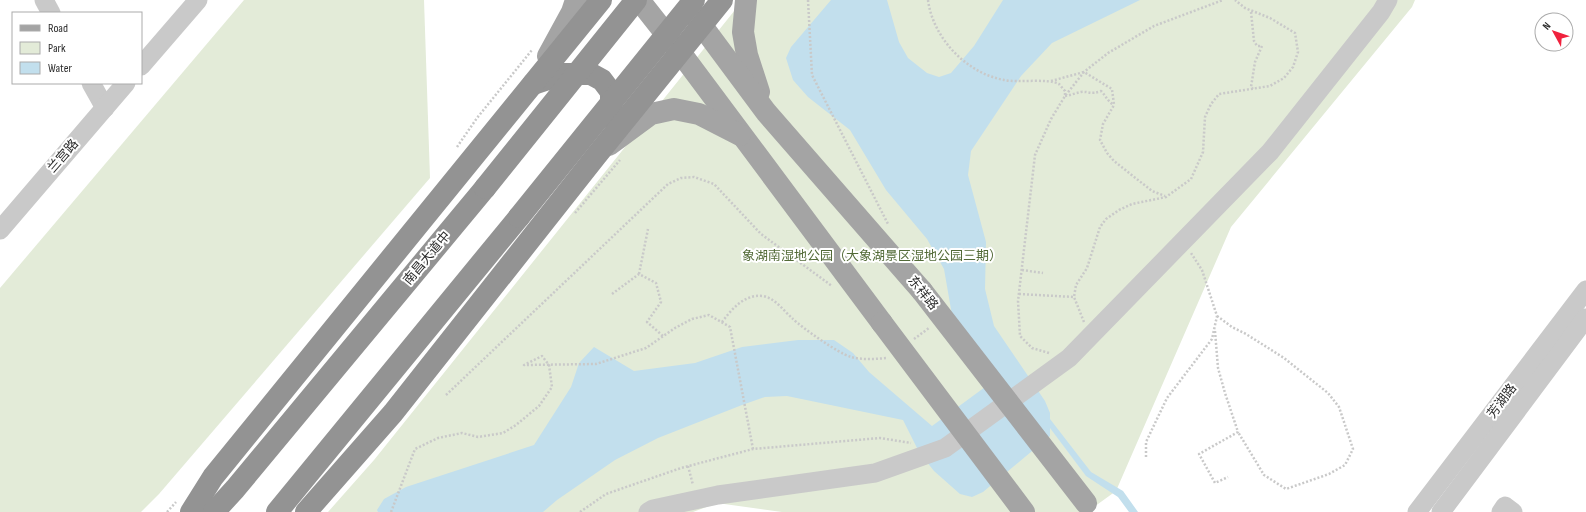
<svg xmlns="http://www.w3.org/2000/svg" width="1586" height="512" font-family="'Sofia Sans Condensed','Noto Sans SC',sans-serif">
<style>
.green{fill:#e3ebd8}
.water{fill:#c2dfed}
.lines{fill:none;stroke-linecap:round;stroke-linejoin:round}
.path{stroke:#c9c9c9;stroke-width:2.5;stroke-dasharray:2 2;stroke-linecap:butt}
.minor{stroke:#c9c9c9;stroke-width:19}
.major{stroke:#a4a4a4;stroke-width:22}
.highway{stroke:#939393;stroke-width:22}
.major-bridge{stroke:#a4a4a4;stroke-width:22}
.highway-bridge{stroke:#939393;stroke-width:22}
.labels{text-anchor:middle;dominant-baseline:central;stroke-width:4;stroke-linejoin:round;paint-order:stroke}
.street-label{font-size:13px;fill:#2c2c2c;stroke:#fff}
.park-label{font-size:13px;fill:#526a37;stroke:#fff}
</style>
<rect width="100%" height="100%" fill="#fff"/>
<!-- green -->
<g class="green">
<path d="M244,0h180l6,178 -271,316 -18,18h-141v-224z"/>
<path d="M743,0h672l-3,7 -181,220 -115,264 -29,21h-305l-65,-9 -24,9h-365l46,-52z"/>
</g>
<!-- water -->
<path class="water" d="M831,0h56l12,42 9,16 19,15 12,4 12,-4 23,-27 29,-46h137l-88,43 -31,33 -50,75 -3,24 18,67 -1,47 9,37 51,75 5,12v6l41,53 32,19 15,21h-9l-11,-15 -32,-21 -36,-48v8l-67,56 -11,5 -12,-3 -26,-23 -15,-19 -16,-32 -116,-24 -22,1 -23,8 -84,33 -43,22 -58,40 -14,12h-165l-1,-2 7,-11 22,-12 128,-42 37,-58 8,-24 15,-16 40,24 61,-8 47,-16 56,-7h36l19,13 16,19 63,54 64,-47 -44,-64 -8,-46 -17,-30 -41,-49 -36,-60 -42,-33 -15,-17 -7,-22 5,-11z"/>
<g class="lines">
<!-- path -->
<g class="path">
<path d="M808,0l4,75 76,149"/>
<path d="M928,0c5,38 38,73 76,80 14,3 44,-2 55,4 2,2 4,5 6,7v4"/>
<path d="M1251,12l3,29 3,5h5l-7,16 -4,25 2,2"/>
<path d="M1051,81l33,-9 28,17 2,16 -11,19 -3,16 7,13 7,8 38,30 13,5"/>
<path d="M1065,96c6,-1 11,-3 16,-4 7,-1 10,3 20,-1 5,5 7,11 13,14"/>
<path d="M457,147l20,-29 55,-68"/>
<path d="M575,213l45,-53"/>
<path d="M1022,270l21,3"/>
<path d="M639,274l9,-45"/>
<path d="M612,294l27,-20 17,9 5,19 -14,20 16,14"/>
<path d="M1019,294l55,3"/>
<path d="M1217,316l15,11 14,7 38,24 44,35 11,14 14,42 -8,16 -16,9 -43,15 -22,-14 -26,-43"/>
<path d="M722,322c10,-13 22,-28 41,-26 12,2 21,15 29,22 10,10 46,35 59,39 11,3 24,2 36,1"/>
<path d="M1084,322l-10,-25 2,-12 11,-17 13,-41 6,-8 13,-9 13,-6 34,-7 25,-18 12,-27 2,-35 6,-13 8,-10 51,-8 14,-8 9,-11 5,-15 -3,-19 -25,-15 -25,-10 -10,-8"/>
<path d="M1215,331l3,37 7,25 13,39 -39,22 16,29 13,-6"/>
<path d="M914,339l15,-11"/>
<path d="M1049,353l-17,-5 -12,-12 -2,-35 17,-146 16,-36 14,-23 19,-24 24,-19 46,-27 69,-26"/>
<path d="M446,395l222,-211 13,-6 13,-1 20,7 47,50 71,52"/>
<path d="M1146,457v-15l21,-44 45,-59 5,-23 -15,-46 -11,-17"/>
<path d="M688,466l5,19"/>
<path d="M167,512l9,-10"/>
<path d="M391,512l24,-63 23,-11 24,-5 16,4 25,-4 13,-8 23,-19 13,-19 -3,-22 -7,-9 -18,9 72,-1 50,-16 29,-20 17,-9 17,-4 21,12 23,122"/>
<path d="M580,512l26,-18 75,-26 72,-19 127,-11 31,5"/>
</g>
<!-- minor -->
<g class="minor">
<path d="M44,0l7,13"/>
<path d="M141,66l57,-66"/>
<path d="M91,83l14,25"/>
<path d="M0,230l126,-147"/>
<path d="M648,512l5,-3 65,-14 157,-22 70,-25 124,-90 201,-206 111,-140 7,-12"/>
<path d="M1417,512l169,-222"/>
<path d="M1441,512l145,-194"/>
<path d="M1501,512l4,-6 8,6"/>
</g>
<!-- major -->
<g class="major">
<path d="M639,0l41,52 202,271"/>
<path d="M746,0l-3,32 4,23 12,37"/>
<path d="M691,11l75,101 156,179"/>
<path d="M548,56l24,-44 4,-12"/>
<path d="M609,145l42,-31 23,-5 25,5 41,21"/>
</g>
<!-- highway -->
<g class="highway">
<path d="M533,84l30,-10h28l11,6 9,12v19l-2,6"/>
<path d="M191,512l22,-35 388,-477"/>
<path d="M214,512l21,-23 250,-301"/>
<path d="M277,512l242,-295"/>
<path d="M306,512l87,-99 203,-257 126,-156"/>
</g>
<!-- major-bridge -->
<g class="major-bridge">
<path d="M922,291l164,212"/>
<path d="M882,323l142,189"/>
</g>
<!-- highway-bridge -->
<g class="highway-bridge">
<path d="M485,188l151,-188"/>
<path d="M519,217l175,-217"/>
</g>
</g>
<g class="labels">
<!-- street labels -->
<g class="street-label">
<text transform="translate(63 156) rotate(-49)">兰宫路</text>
<text transform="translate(427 258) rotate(-50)">南昌大道中</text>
<text transform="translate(923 293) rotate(51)">东祥路</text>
<text transform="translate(1502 401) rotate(-53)">芳湖路</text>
</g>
<!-- park labels -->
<g class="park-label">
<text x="872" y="256">象湖南湿地公园（大象湖景区湿地公园三期）</text>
</g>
</g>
<!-- legend -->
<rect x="12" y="12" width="130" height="72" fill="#ffffff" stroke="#ababab"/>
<rect x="20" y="25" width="20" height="6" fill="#a4a4a4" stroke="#ababab"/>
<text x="48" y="32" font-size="12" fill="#2c2c2c">Road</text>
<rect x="20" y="42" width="20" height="12" fill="#e3ebd8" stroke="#ababab"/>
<text x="48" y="52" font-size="12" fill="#2c2c2c">Park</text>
<rect x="20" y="62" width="20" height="12" fill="#c2dfed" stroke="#ababab"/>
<text x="48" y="72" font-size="12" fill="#2c2c2c">Water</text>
<!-- north arrow -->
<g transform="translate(1554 32) rotate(310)"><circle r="19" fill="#ffffff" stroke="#ababab"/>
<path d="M0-3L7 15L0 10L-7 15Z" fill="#f0213d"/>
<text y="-6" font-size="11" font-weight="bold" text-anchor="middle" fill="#2c2c2c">N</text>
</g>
</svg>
